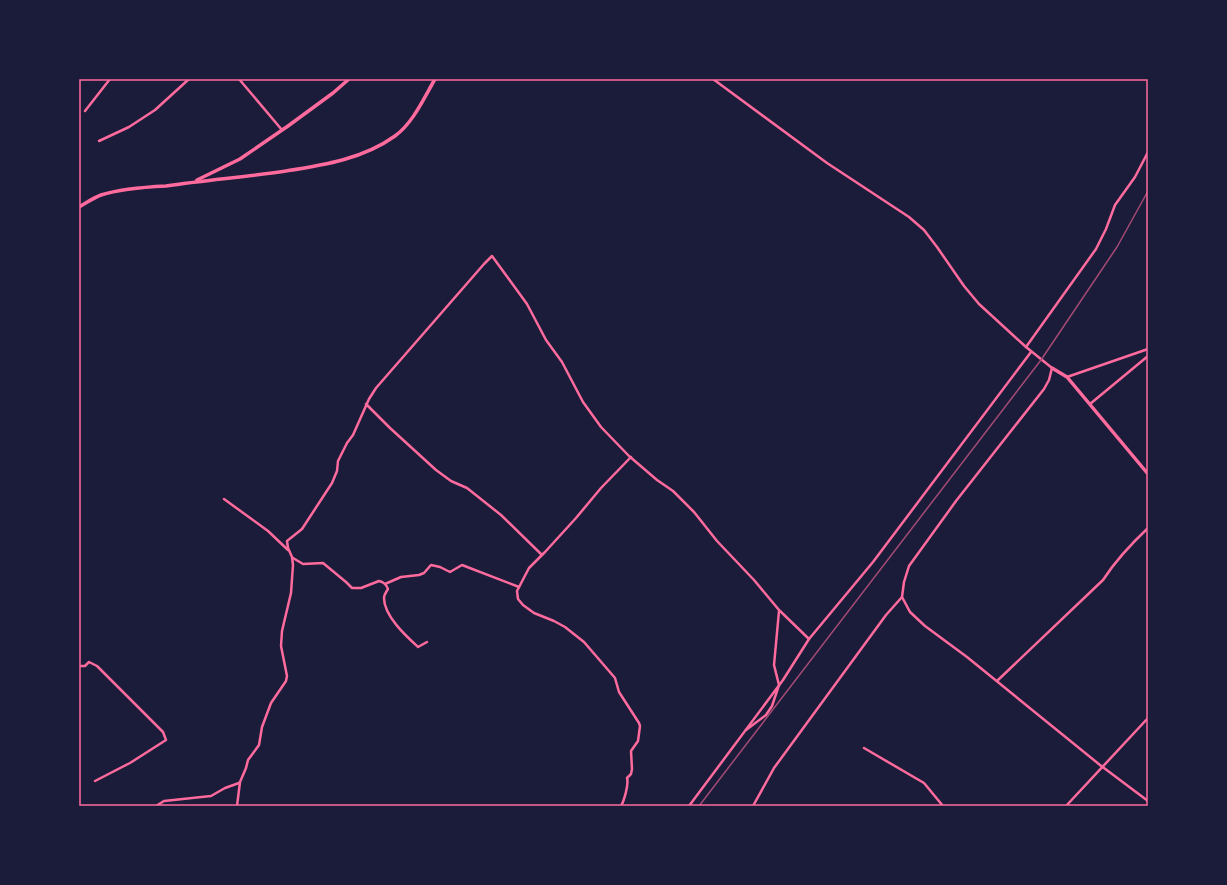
<svg xmlns="http://www.w3.org/2000/svg" width="1227" height="885" font-family="'DejaVu Sans',sans-serif">
<style>
.lines{fill:none;stroke-linecap:round;stroke-linejoin:round}
.minor{stroke:#ff6b9d;stroke-width:2.5}
.tertiary{stroke:#ff6b9d;stroke-width:3.5}
.rail{stroke:#a44b75;stroke-width:1.5}
.neatline{fill:none;stroke:#ff6b9d;stroke-width:1.5}
</style>
<rect width="100%" height="100%" fill="#1b1b3a"/>
<g class="lines">
<!-- minor -->
<g class="minor">
<path d="M239,79l43,51"/>
<path d="M713,79l114,84 82,54 15,13 13,17 27,39 15,18 47,43 26,21 -3,12 -5,9 -88,112 -47,65 -5,16 -2,15 8,15 15,14 42,31 133,108 48,36"/>
<path d="M79,81l2,-2"/>
<path d="M85,111l25,-32"/>
<path d="M99,141l30,-14 26,-17 34,-31"/>
<path d="M1026,347l70,-98 10,-20 9,-24 20,-28 13,-25"/>
<path d="M1067,377l81,-28"/>
<path d="M366,404l24,24 46,42 15,11 16,7 34,27 41,40"/>
<path d="M1090,404l58,-48"/>
<path d="M224,499l44,32 20,19"/>
<path d="M293,558l10,6 20,-1 23,19 6,6h9l18,-7c5,1 7,3 9,8 -2,3 -4,6 -4,9 0,18 22,38 34,49l9,-5"/>
<path d="M385,584l16,-7 18,-2 5,-2 7,-8 9,2 10,5 12,-7 57,22"/>
<path d="M79,666h6l4,-4 8,4 66,66 3,8 -36,23 -35,18"/>
<path d="M997,681l106,-101c13,-20 28,-36 45,-52"/>
<path d="M746,730l20,-15 6,-9 7,-21 -5,-20 5,-54"/>
<path d="M864,748l60,35 19,23"/>
<path d="M156,806l8,-5 47,-5 14,-8 14,-5"/>
<path d="M237,806l3,-24 6,-14 2,-8 11,-15 3,-18 9,-24 15,-22 1,-5 -6,-30 1,-15 9,-38 2,-28 -1,-8 -4,-9 -1,-7 15,-12 30,-46 5,-12 1,-10 9,-18 6,-8 16,-36 7,-11 108,-124 8,-8 35,48 19,36 16,22 21,40 18,25 28,29 28,24 16,11 21,21 23,29 37,39 25,30 30,29"/>
<path d="M621,806c3,-5 8,-22 6,-28l4,-4 1,-5 -1,-18 7,-10 2,-15 -1,-3 -20,-31 -4,-14 -31,-36 -19,-15 -11,-6 -20,-8 -11,-8 -5,-6 -1,-8 12,-23 16,-16 31,-34 25,-30 30,-31"/>
<path d="M689,806l94,-126 26,-41 64,-77 158,-210"/>
<path d="M753,806l21,-38 112,-153 16,-18"/>
<path d="M1066,806l82,-88"/>
</g>
<!-- tertiary -->
<g class="tertiary">
<path d="M197,180l43,-21 48,-33 45,-33 16,-14"/>
<path d="M79,207c7,-4 14,-9 22,-12 19,-6 45,-8 65,-9 40,-6 80,-9 120,-15 38,-6 77,-12 109,-35 18,-13 29,-38 40,-57"/>
<path d="M1052,368l15,9 81,97"/>
</g>
<!-- rail -->
<path class="rail" d="M699,806l342,-446 76,-113 31,-56"/>
</g>
<!-- border -->
<rect width="1227" height="885" fill="none" stroke="#1b1b3a" stroke-width="160"/>
<rect x="80" y="80" width="1067" height="725" class="neatline"/>
</svg>
